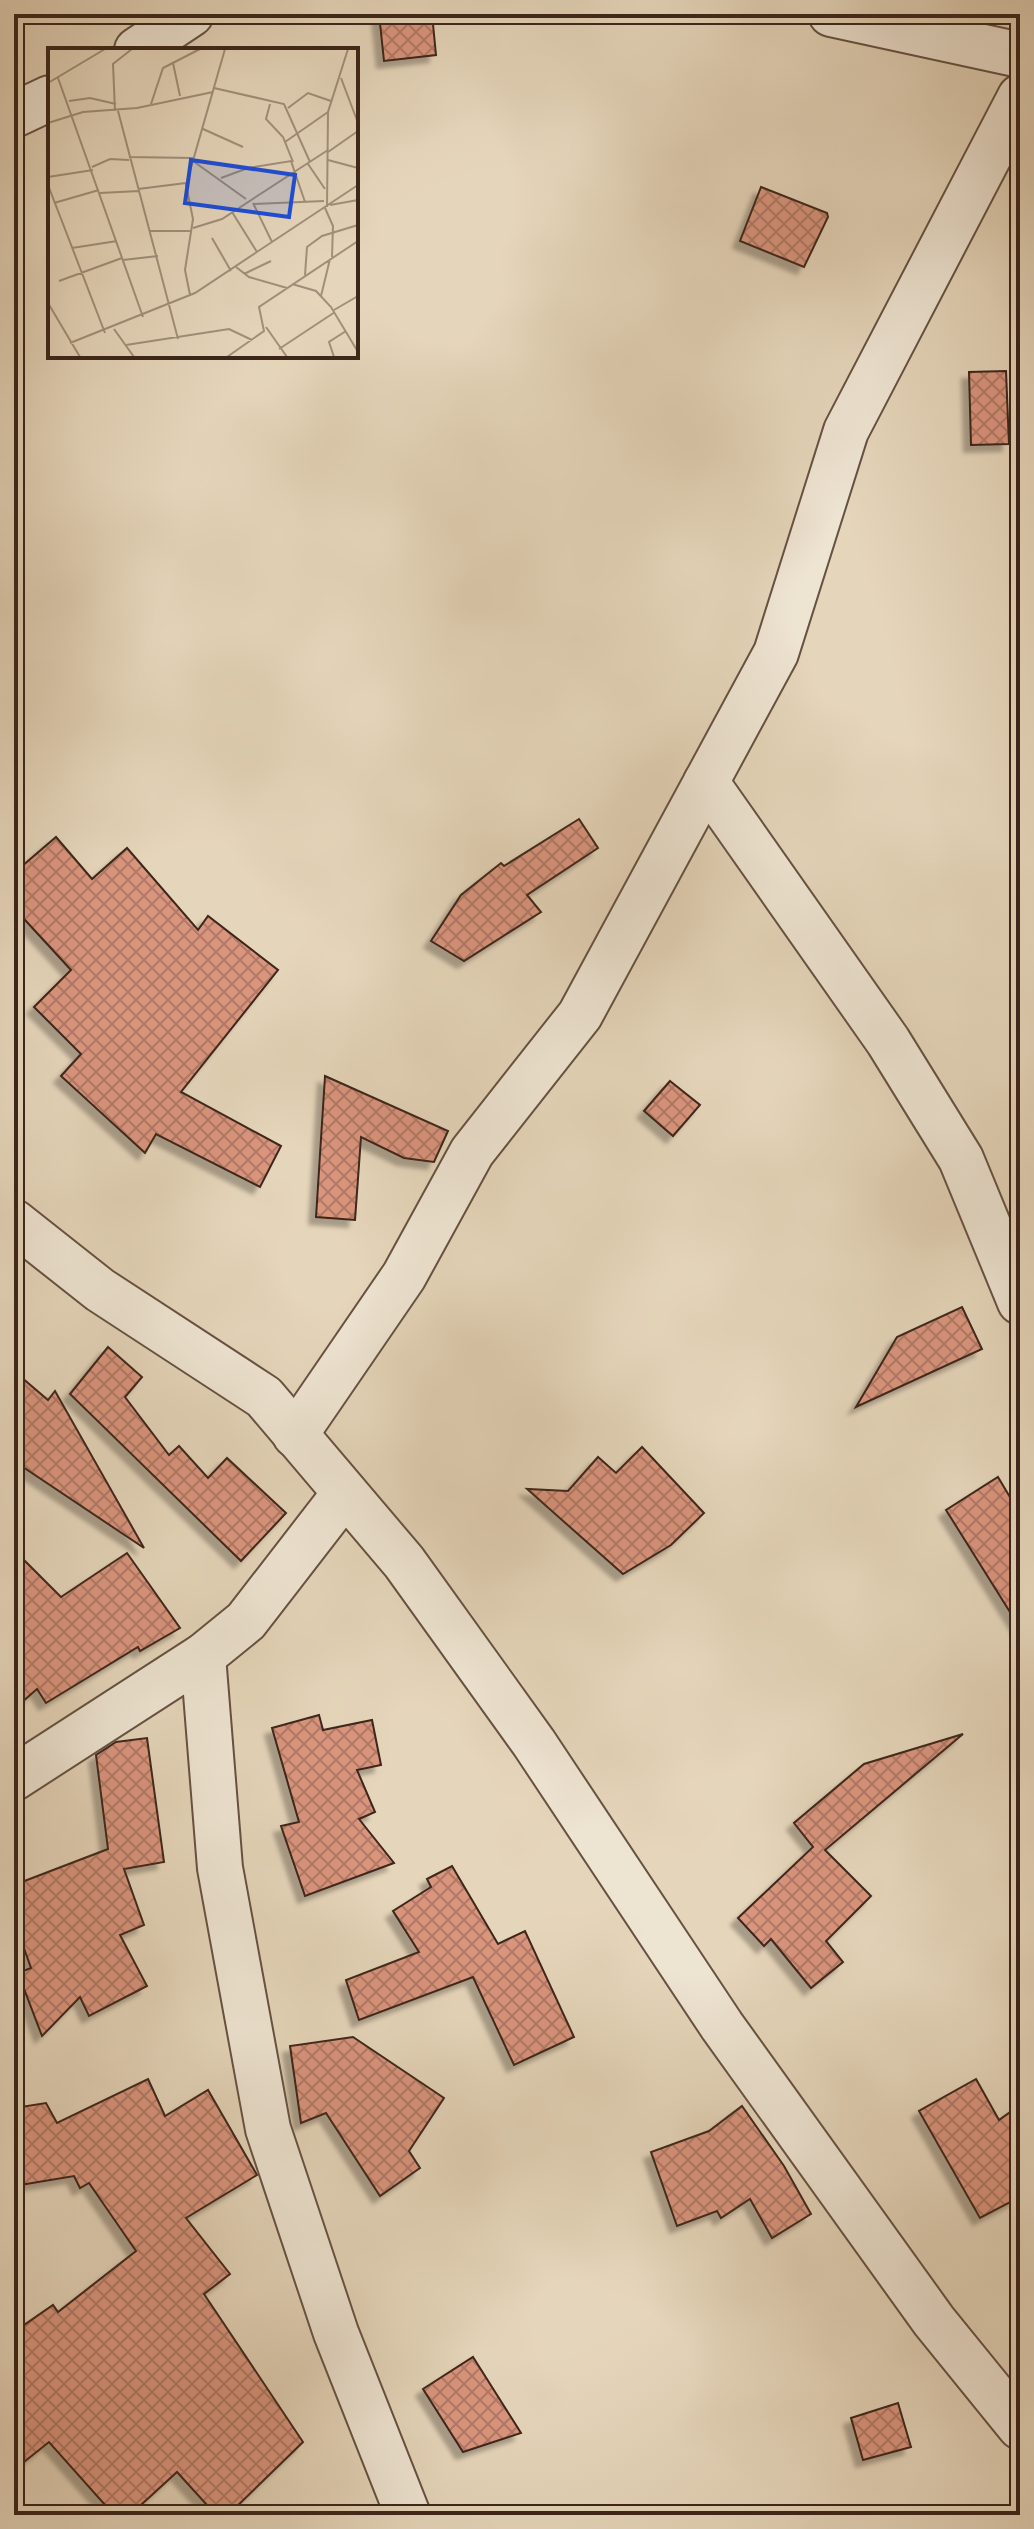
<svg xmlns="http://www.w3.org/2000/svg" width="1034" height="2529" font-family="Cardo,serif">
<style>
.building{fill:url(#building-cross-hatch);stroke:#3c251a;stroke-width:2;filter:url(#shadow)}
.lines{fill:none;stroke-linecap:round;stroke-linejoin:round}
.minor-casing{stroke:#665142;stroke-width:48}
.minor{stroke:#eee4d2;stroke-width:44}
.inset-road{fill:none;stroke:#a18f7a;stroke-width:2}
.view{fill:#1d4ed8;fill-opacity:0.15;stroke:#1d4ed8;stroke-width:4}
.inset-edge{fill:none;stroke:#3c251a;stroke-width:4}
</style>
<defs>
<pattern id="building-cross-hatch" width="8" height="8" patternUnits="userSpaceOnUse" patternTransform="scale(2)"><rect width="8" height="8" fill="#da957d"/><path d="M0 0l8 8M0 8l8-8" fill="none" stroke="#b27966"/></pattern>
<filter id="shadow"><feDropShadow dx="-7" dy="7" stdDeviation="2" flood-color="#0004"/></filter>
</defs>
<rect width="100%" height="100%" fill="#e5d5ba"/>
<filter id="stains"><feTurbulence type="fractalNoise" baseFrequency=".0025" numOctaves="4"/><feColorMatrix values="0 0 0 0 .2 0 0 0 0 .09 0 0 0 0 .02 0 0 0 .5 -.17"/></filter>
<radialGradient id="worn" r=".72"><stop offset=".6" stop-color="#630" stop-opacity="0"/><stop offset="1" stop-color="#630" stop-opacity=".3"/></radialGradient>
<!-- building -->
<g class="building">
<path d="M379,14h53l4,41 -52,6z"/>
<path d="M761,187l66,26 1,4 -24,50 -64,-26z"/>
<path d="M1006,371l3,73 -38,1 -2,-73z"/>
<path d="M579,819l19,29 -71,47 14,17 -77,49 -33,-20 30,-46 40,-32 3,3z"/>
<path d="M56,837l36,42 35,-31 71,82 10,-14 70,54 -97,122 100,54 -21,41 -104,-53 -11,19 -84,-77 20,-22 -47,-47 37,-37 -57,-62v-35z"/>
<path d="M325,1076l123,55 -14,31 -30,-4 -43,-21 -6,83 -39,-3z"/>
<path d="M670,1081l30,24 -27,31 -29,-25z"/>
<path d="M962,1307l20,42 -126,58 41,-70z"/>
<path d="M108,1347l34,30 -17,20 44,58 10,-9 29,32 19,-20 59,55 -45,48 -171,-167z"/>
<path d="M14,1371l34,29 7,-9 89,157 -130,-87z"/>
<path d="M642,1447l62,66 -33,32 -48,29 -96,-85 41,2 30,-34 18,16z"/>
<path d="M998,1477l22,37v114l-74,-118z"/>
<path d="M14,1550l47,47 66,-44 53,75 -40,23 -2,-4 -92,56 -9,-14 -23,20z"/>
<path d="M319,1715l4,15 49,-10 9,45 -24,5 18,42 -16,7 35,44 -89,33 -24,-70 18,-4 -27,-94z"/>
<path d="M963,1734l-138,116 46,46 -45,45 17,21 -32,26 -40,-49 -7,7 -26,-28 75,-71 -19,-24 70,-59z"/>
<path d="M147,1738l17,124 -40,7 20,56 -24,10 27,51 -58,30 -9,-19 -38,39 -24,-63 13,-5 -17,-48v-35l94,-36 -12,-94 20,-13z"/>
<path d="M452,1866l46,78 27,-13 49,106 -60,28 -41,-88 -114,43 -13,-40 73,-28 -26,-41 38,-24 -4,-8z"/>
<path d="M353,2037l91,61 -35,53 11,17 -40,28 -54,-83 -25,10 -11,-77z"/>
<path d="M148,2079l17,37 43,-26 49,85 -71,43 44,56 -26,20 99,148 -75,73h-12l-39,-43 -47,43h-16l-65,-73 -35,28v-138l39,-27 5,7 78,-61 -47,-68 -9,5 -6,-12 -60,10v-78l32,-5 11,20z"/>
<path d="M976,2079l23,41 21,-15v92l-40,21 -61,-107z"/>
<path d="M742,2106l42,60 27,48 -39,24 -22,-39 -29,19 -4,-7 -40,15 -26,-74 58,-21z"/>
<path d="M473,2357l48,76 -58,19 -40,-63z"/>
<path d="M898,2403l13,44 -48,13 -12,-42z"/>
</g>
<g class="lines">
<defs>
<g id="minor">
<path d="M831,14l189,41"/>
<path d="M137,50l54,-36"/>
<path d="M14,115l36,-17"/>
<path d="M706,782l182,259 73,118 59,143"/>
<path d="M14,1222l86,68 164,107 140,165 130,181 188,283 212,295 86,106"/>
<path d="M295,1435l109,-159 68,-124 108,-137 196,-362 70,-222 174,-334"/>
<path d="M203,1656l17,212 48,261 68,204 72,182"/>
<path d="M14,1778l189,-122 43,-35 99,-128"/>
</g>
</defs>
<!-- minor casing -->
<use href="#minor" class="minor-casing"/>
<!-- minor -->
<use href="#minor" class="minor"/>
</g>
<!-- overview -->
<g transform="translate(48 48)">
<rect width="310" height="310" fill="#e5d5ba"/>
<path class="inset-road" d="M125,15l7,33M10,30l85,239M293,30l17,45M0,35l57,-34M166,40l70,16 26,58M21,53l21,-3 26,6M103,56l12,-36 37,-19M222,56l-4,15 17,18 10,25M240,60l20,-15 23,8M67,63l-2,-47 19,-15M70,63l60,228M0,75l35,-11 54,-4 76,-16M155,81l40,18M237,94l43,-30M280,104l30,-21M81,109l65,1M280,112l30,8M145,113l53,38M260,116l17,25M44,119l18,-8 19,1M0,129l45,-7M173,130l27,-10 43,-7 14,41M0,137l57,148M90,141l48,-6M52,145l39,-2M6,155l45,-13M205,155l19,39M206,156l70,-3M282,157l28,-5M279,159l1,-95 20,-63M277,160l8,18 -1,31M184,164l25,40M145,180l29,-9 106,-69M102,183h42M164,190l19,33M24,200l45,-7M75,212l35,-4M188,219l13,10 38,11M196,226l27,-13M257,227l2,-28 15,-11 36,-11M11,233l63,-23M244,236l24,7 15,16 27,45M142,247l-5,-25 8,-51 -7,-34 39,-136M273,248l9,-37M0,255l32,54M286,262l24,-14M218,279l21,30M66,281l20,28M22,295l125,-50 163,-108M78,297l103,-16 23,11M231,301l56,-37M179,309l37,-26 -5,-24 99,-66M286,309l-5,-15 17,-11"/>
<path class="view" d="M143,112l104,15 -6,42 -104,-14z"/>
<rect width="310" height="310" class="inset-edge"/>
</g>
<!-- margin -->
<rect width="1034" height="2529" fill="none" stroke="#e5d5ba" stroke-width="48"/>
<rect x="16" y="16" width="1002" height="2497" fill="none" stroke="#3c251a" stroke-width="4"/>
<rect x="24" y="24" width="986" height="2481" fill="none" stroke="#3c251a" stroke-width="2"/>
<rect width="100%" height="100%" filter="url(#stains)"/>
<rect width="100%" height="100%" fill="url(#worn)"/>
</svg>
